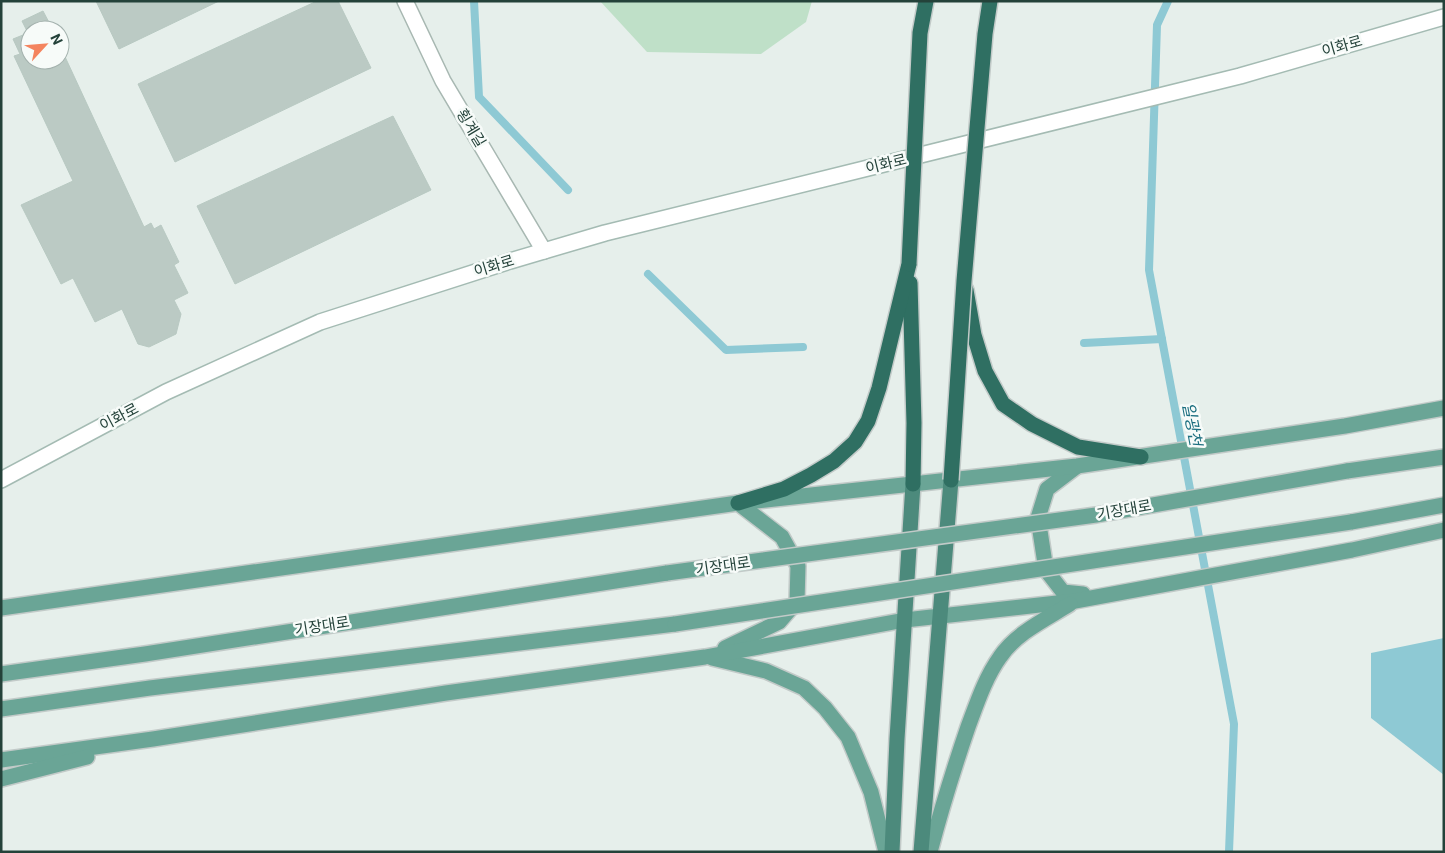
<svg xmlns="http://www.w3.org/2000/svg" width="1445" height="853" font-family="Roboto,'Noto Sans KR',sans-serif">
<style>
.green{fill:#bfe0c8}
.water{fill:#8ec9d4}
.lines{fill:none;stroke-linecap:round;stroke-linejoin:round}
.stream{stroke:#8ec9d4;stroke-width:8}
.building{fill:#bbcac4;stroke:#b8c9c2}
.minor-casing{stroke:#a8b8b2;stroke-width:18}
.secondary-casing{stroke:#a4bbb3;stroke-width:18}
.primary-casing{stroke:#c2cac8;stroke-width:18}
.trunk-casing{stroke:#c2cac8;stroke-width:18}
.motorway-casing{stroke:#c2cac8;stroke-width:18}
.minor{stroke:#fff;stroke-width:15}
.secondary{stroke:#fff;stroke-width:15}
.primary{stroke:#6aa596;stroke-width:15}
.trunk{stroke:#4c8a7c;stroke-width:15}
.motorway{stroke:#2f6f62;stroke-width:15}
.primary-bridge-casing{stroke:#c2cac8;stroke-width:18;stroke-linecap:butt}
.motorway-bridge-casing{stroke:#c2cac8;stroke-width:18;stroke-linecap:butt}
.primary-bridge{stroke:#6aa596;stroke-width:15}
.motorway-bridge{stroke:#2f6f62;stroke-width:15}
.labels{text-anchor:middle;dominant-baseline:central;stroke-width:5;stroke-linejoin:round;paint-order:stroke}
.street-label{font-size:15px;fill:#24423a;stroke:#f7fbf9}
.water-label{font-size:16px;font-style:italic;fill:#1c6f80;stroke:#f7fbf9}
</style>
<rect width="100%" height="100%" fill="#e6efeb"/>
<!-- green -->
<path class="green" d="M600,1h212l-6,21 -45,32 -114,-2z"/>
<!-- water -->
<path class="water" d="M1444,638v137l-73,-57v-65z"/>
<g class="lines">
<!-- stream -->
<g class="stream">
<path d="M474,1l5,96 89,93"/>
<path d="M1168,1l-11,24 -8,245 85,454 -5,128"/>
<path d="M648,274l78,76 77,-3"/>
<path d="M1084,343l78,-4"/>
</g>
</g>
<!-- building -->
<g class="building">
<path d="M96,1h123l-100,48z"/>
<path d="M317,1h21l33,67 -196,94 -37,-78z"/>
<path d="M43,11l10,19h-23v30h30v-14l84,181 7,-4 3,6 7,-4 18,37 -5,3 14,28 -14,7 7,14 -5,20 -27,13 -11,-3 -16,-35 -27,13 -22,-44 -12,6 -40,-79 52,-24 -59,-125 6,-2 -7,-15 15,-6 -6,-12z"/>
<path d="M393,116l38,74 -196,94 -38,-78z"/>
</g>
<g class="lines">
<defs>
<path id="minor" d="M405,1l38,80 101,170"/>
<path id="secondary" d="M1,480l165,-88 154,-70 190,-61 95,-28 635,-157 204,-59"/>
<g id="primary">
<path d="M1076,467l-29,22 -9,29 8,52 17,22 20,2"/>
<path d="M1347,471l97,-14"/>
<path d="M1351,522l93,-17"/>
<path d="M1,608l737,-105 339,-37 268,-40 99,-18"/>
<path d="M725,648l54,-26 18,-21 1,-35 -16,-29 -44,-34"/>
<path d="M712,658l54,13 38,17 21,20 23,29 23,55 15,60"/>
<path d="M1,674l144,-20 522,-81"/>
<path d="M1,709l149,-21 525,-64"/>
<path d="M1,760l152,-21 293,-46 259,-36 200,-37 170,-19 277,-51 92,-20"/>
<path d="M1,779l86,-22"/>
<path d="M930,852c11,-42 24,-84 38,-125 9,-24 17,-49 32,-70 16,-24 46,-38 70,-53"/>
</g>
<g id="trunk">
<path d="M892,852l5,-113 16,-255"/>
<path d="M921,852l30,-372"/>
</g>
<g id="motorway">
<path d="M910,283l4,140 -1,61"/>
<path d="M966,290l8,45 11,36 18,33 29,20 46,23 63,10"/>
<path d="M738,503l46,-14 27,-14 23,-14 21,-19 13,-21 11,-33 30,-124"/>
</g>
</defs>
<!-- minor casing -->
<use href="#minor" class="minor-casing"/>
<!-- secondary casing -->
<use href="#secondary" class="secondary-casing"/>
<!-- primary casing -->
<use href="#primary" class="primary-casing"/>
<!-- trunk casing -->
<use href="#trunk" class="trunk-casing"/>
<!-- motorway casing -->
<use href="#motorway" class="motorway-casing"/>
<!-- minor -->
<use href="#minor" class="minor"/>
<!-- secondary -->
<use href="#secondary" class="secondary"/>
<!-- primary -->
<use href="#primary" class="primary"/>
<!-- trunk -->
<use href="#trunk" class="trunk"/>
<!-- motorway -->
<use href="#motorway" class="motorway"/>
<defs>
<g id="primary-bridge">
<path d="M667,573l429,-58 251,-44"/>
<path d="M675,624l676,-102"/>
</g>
<g id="motorway-bridge">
<path d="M909,264l11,-231 6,-32"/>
<path d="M951,480l13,-199 21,-247 5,-33"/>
</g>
</defs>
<!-- primary-bridge casing -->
<use href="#primary-bridge" class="primary-bridge-casing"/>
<!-- motorway-bridge casing -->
<use href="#motorway-bridge" class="motorway-bridge-casing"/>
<!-- primary-bridge -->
<use href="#primary-bridge" class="primary-bridge"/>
<!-- motorway-bridge -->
<use href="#motorway-bridge" class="motorway-bridge"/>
</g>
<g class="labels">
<!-- street labels -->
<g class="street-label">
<text transform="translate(1342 46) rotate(-16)">이화로</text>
<text transform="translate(471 128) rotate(59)">횡계길</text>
<text transform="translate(886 164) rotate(-14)">이화로</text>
<text transform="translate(494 266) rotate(-17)">이화로</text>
<text transform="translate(119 417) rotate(-28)">이화로</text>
<text transform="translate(1124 510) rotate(-10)">기장대로</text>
<text transform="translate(723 566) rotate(-8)">기장대로</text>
<text transform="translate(322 626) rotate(-9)">기장대로</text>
</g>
<!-- water labels -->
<g class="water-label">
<text transform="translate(1192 424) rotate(79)">일광천</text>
</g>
</g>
<!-- border -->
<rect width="1445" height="853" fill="none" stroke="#24423a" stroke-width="5"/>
<!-- north arrow -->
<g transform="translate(45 45) rotate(64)"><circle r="24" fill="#f7fbf9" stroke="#a3b1ad"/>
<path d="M0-4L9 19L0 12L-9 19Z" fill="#f4845f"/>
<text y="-8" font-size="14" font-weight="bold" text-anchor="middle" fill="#24423a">N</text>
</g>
</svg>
